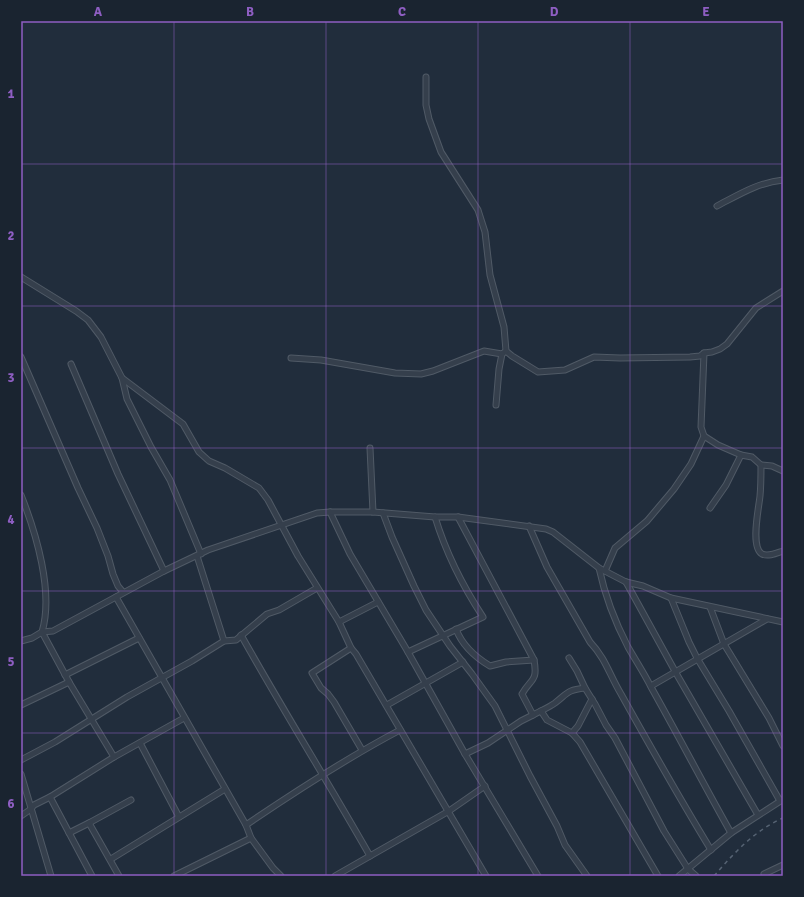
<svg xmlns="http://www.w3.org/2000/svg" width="804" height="897" font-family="Signika,sans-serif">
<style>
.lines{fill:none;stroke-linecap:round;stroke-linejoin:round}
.minor-casing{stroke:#505a66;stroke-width:7}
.minor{stroke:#353f4c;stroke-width:5}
.rail{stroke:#566373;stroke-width:1.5;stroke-dasharray:4 4;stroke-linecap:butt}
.grid{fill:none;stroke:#8e5ec2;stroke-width:1;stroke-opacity:0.55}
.neatline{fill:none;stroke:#8e5ec2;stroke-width:1.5}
.grid-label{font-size:13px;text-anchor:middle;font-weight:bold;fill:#8e5ec2}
</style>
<rect width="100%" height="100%" fill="#212d3c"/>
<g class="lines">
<defs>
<g id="minor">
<path d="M426,77v28l3,14 12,33 37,58 7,22 5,43 14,52 2,24 6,5 26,16 27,-2 29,-13 26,1 70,-1 10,-1 4,-3 8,-1 8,-3 7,-5 29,-36 27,-17"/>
<path d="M717,206c23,-12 40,-23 66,-26"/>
<path d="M21,277l55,34 12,9 13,17 21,41 61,46 16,28 10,9 16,7 34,20 9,12 30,56 41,66 12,26 5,6 130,222"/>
<path d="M704,353l-3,74 3,9 14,9 23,10"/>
<path d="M21,357l57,131 19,40 11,28 5,18 5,12 5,6"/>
<path d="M291,358l30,2 74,13 26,1 12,-3 51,-20 18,3 4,-3"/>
<path d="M71,364l47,110 46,97"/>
<path d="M122,378l5,21 24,48 19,33 31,74"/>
<path d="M496,405l3,-36 3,-15"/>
<path d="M370,448l3,64"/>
<path d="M761,465l11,1 11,5"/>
<path d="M21,495c15,38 33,97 21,137l27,50 -48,23"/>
<path d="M710,508l16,-23 15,-30 11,2 9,8c0,10 0,21 -1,31 -1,11 -10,51 2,58 6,3 15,-1 21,-3"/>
<path d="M330,512l20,42 58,98 57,102 73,122"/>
<path d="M383,513l9,24 22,49 12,24 24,36 22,28 23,32 35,70 27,50 8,19 22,31"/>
<path d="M458,517l76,143c4,22 -3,18 -12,34l11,21c7,-4 15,-7 22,-12 13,-10 12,-13 30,-15l10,16 11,21 9,13 49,93 24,38 8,7"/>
<path d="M529,526l18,41 43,75c16,17 19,32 31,52 29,52 59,105 90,156"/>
<path d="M197,556l27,85"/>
<path d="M599,568c6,28 16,54 29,79 8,14 16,26 23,40 27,48 53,98 80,146"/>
<path d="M605,571l10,-23 32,-27 27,-32 17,-25 13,-28"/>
<path d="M626,582l50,91 82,142"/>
<path d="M116,597l130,228 5,13 -77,38"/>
<path d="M671,598l18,44 8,16 32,53 51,90"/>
<path d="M710,607l14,37 45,74 14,28"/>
<path d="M339,622l39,-20"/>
<path d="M456,629c6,16 19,28 34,37l16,-4 28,-2"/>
<path d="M241,635c42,75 87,147 129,221l79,-45 36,-25"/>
<path d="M21,641l11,-3 10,-6 11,-1 111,-60 44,-21 109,-37 13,-1h43l62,5h23l88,12 7,3 46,36 27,14 17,4 28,12 112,24"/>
<path d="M351,648l-39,25 9,15 7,6 6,8 28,48"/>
<path d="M408,652l75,-35c-21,-32 -37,-64 -48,-100"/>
<path d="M569,658l8,13 8,17"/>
<path d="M65,675l74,-37"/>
<path d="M651,686l116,-67"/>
<path d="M387,705l76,-43"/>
<path d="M541,711l6,9 25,13 8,9 78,134"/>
<path d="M572,733l6,-7 14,-27"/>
<path d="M140,743l39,74"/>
<path d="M465,754l23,-11 33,-22 12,-6"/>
<path d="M114,757l70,-39"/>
<path d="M21,760l34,-18 72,-45 65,-36 32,-20 12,-1 31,-26 12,-4 38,-22"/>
<path d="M21,774l30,102"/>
<path d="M50,797l42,79"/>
<path d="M21,816l10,-7 3,-4 16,-8 64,-40 -45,-75"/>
<path d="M89,823l30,53"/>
<path d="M246,825c50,-34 101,-67 154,-95"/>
<path d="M69,833l20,-10 42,-23"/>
<path d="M251,838l22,30 8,8"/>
<path d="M111,859l114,-70"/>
<path d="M335,876l35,-20"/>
<path d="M679,876l52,-43 51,-33"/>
<path d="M765,876l-1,-2 19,-9"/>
</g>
</defs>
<!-- minor casing -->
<use href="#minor" class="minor-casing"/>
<!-- minor -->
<use href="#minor" class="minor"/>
<!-- rail -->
<path class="rail" d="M714,876c20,-23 41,-46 69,-58"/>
</g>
<!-- grid -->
<path class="grid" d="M174,21v855M326,21v855M478,21v855M630,21v855M21,164h762M21,306h762M21,448h762M21,591h762M21,733h762"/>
<!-- border -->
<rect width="804" height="897" fill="none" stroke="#1a2430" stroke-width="44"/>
<rect x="22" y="22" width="760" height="853" class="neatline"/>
<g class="grid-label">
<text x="98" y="16">A</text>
<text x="250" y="16">B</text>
<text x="402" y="16">C</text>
<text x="554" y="16">D</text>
<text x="706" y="16">E</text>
<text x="11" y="98">1</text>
<text x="11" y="240">2</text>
<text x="11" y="382">3</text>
<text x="11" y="524">4</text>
<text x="11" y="666">5</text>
<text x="11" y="808">6</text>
</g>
</svg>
